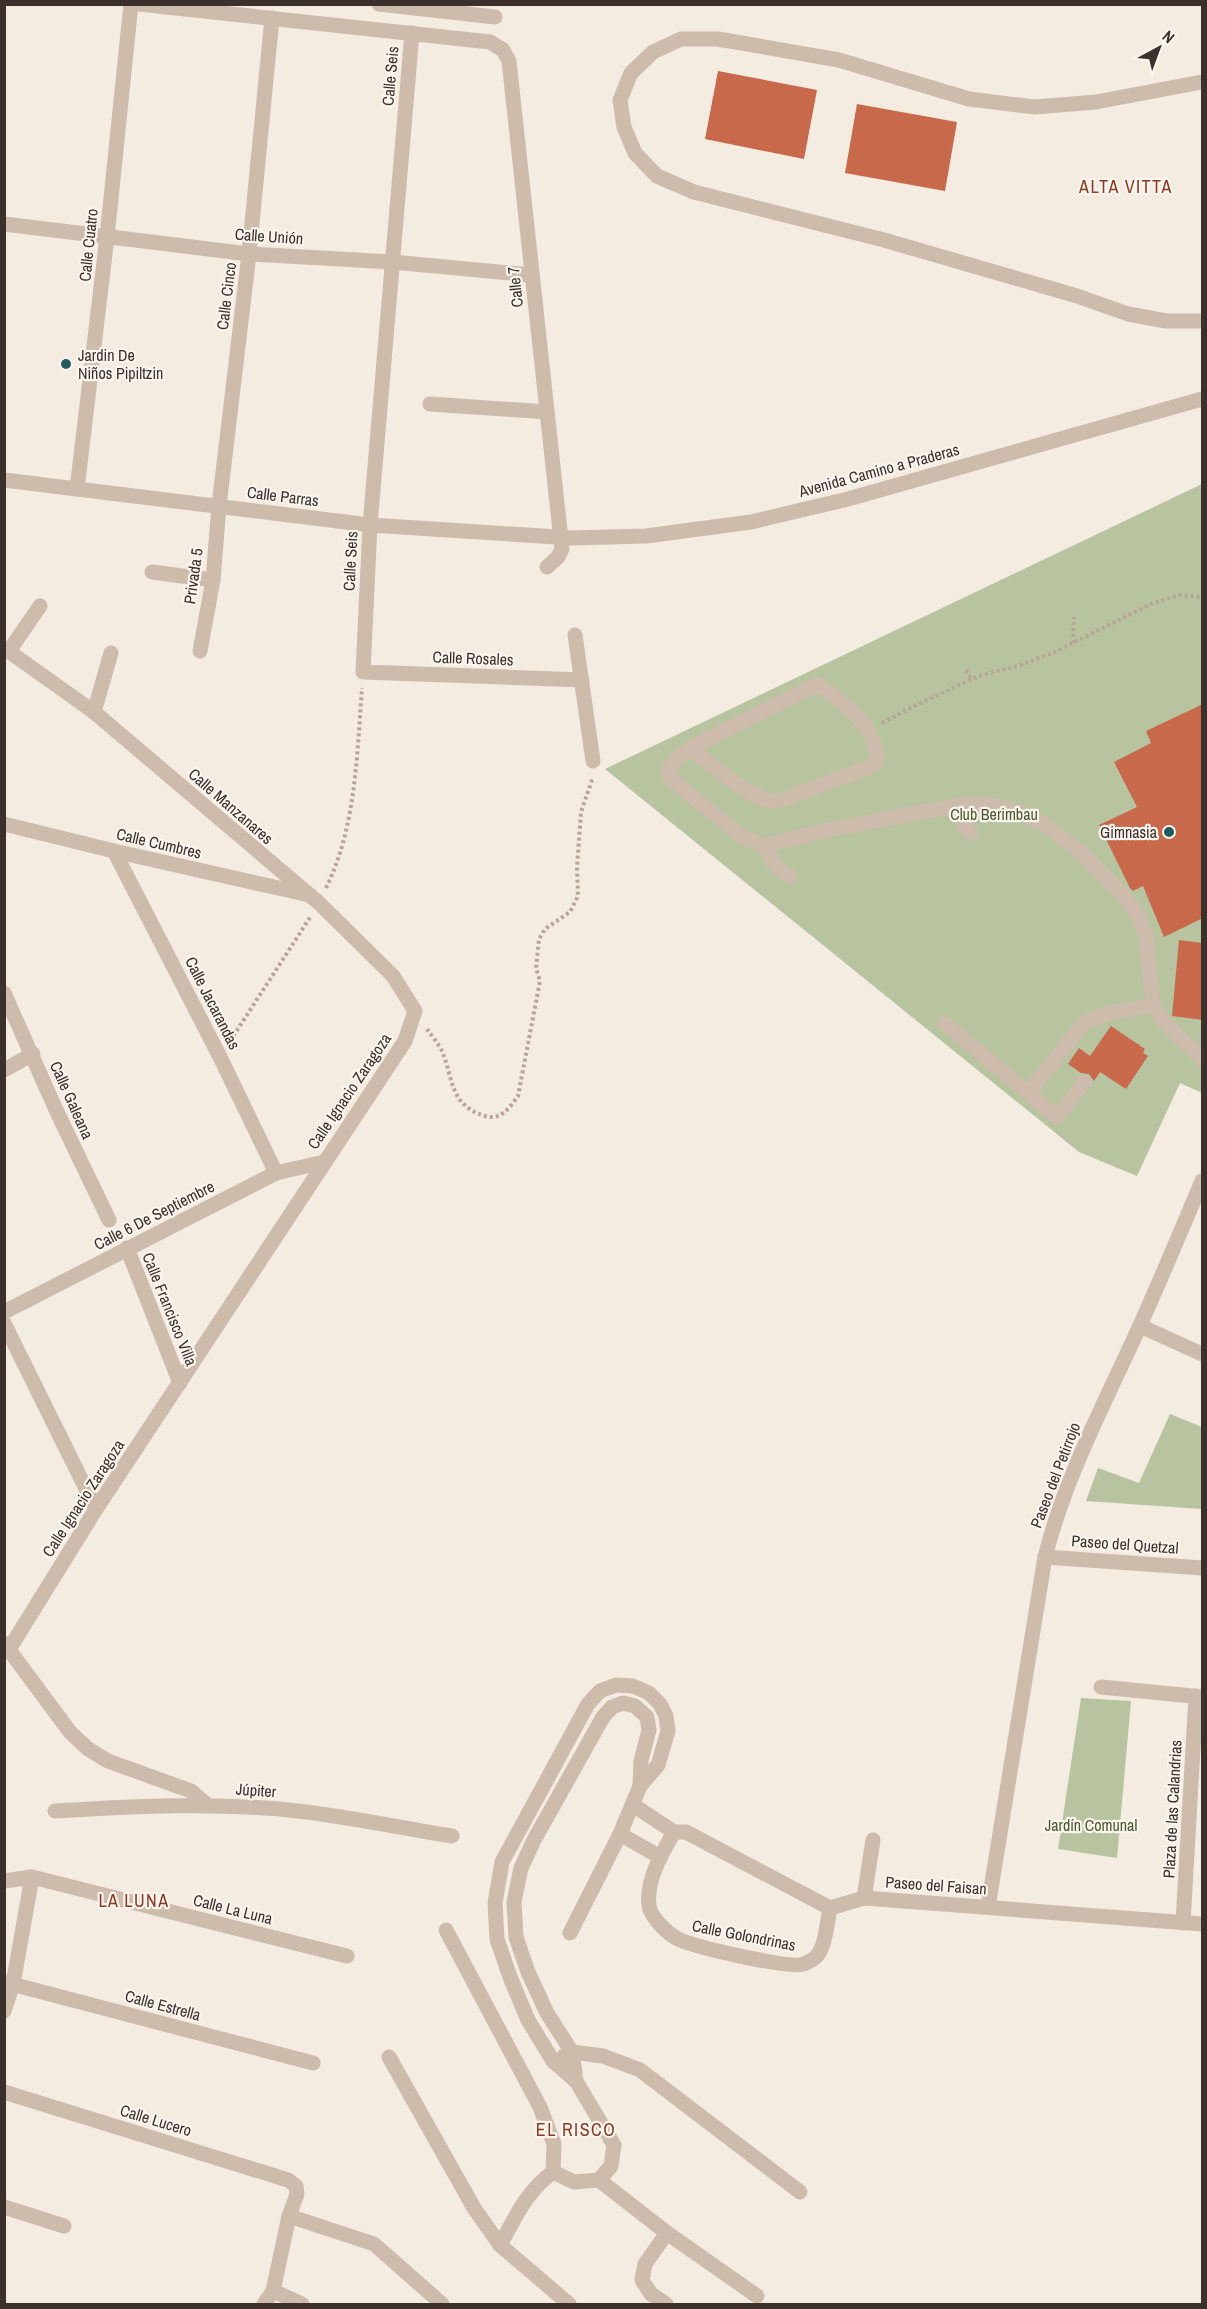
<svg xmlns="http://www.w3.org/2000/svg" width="1207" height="2309" font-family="'Archivo Narrow',sans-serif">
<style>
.green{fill:#b8c4a0}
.building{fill:#c8694b}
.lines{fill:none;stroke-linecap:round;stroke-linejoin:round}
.path{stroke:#b9a596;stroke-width:4;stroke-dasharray:3 3;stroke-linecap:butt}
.minor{stroke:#cdbbac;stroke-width:15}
.poi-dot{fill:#1f5a5e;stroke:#fbf5ee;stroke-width:2}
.labels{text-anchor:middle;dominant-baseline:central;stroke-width:4.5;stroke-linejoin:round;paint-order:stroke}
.street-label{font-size:16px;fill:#3b302b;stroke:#fbf5ee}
.poi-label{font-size:16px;fill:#3b302b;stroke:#fbf5ee;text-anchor:start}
.park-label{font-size:16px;fill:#4a5a2e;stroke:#fbf5ee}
.neighbourhood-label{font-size:18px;letter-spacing:1.5px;fill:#8c3b22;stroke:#fbf5ee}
</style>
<rect width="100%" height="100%" fill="#f4ebe1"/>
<!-- green -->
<g class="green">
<path d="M1202,484v609l-22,-10 -43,93 -58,-24 -474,-383z"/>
<path d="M1170,1414l32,13v82l-116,-8 12,-33 41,15z"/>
<path d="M1081,1698l50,3 -14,157 -59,-9z"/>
</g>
<!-- building -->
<g class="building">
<path d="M718,71l99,19 -13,69 -99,-20z"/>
<path d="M857,104l100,18 -12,69 -100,-18z"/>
<path d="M1203,704v214l-39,19 -21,-51 -10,5 -3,-3 -31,-63 38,-18 -23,-45 37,-19 -5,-12z"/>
<path d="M1179,940l24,3v77l-31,-4z"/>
<path d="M1111,1026l34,23 -2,4 5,3 -22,33 -26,-17 -6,9 -5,-7 -8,-1 -13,-9 11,-16 11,8z"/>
</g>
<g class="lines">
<!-- path -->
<g class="path">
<path d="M1073,643l1,-26"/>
<path d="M966,670l6,9"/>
<path d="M882,723l36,-19 61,-28 42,-11 34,-13 98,-49 27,-8 22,2"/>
<path d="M326,888c30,-61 31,-133 36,-200"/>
<path d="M427,1029c4,6 10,13 14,20 13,28 7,56 44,67 16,5 25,-9 33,-20l22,-115 -4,-13 3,-29 6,-10 25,-17 8,-16 -1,-29 4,-55 12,-35"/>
<path d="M230,1041l81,-125"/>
</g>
<!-- minor -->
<g class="minor">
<path d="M139,4l351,38 13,8 6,11 53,488 -4,8 -11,10"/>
<path d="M379,4l116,13"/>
<path d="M412,33l-42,492 -7,147 219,8"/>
<path d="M1202,82l-106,20 -61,5 -66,-8 -130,-39 -121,-21h-37l-28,13 -22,21 -11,27 4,27 11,26 22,23 37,16 190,48 193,56 51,18 38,7h36"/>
<path d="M4,224l245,30 143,8 139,13"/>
<path d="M430,404l117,8"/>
<path d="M4,480l366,45 202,13 74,-2 105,-14 97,-23 354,-100"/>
<path d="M77,489l30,-252 24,-233"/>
<path d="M152,572l61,8"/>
<path d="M575,635l18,126"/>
<path d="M4,648l90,64 225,191 74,73 22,35 -10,30 -309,468 -88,142"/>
<path d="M9,651l31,-45"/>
<path d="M200,651l13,-71 6,-74 30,-252 23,-236"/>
<path d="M94,712l17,-59"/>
<path d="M690,748c20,15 57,48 80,53 5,1 10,-1 14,-2l85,-32 6,-4 2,-6c-4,-35 -33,-53 -59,-73l-128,64c-10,8 -18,13 -22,25l3,6 70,57 22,10 64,-16 132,-25h33l27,7 25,12 37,28 46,47 12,19 7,19 7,68 8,14 41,40"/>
<path d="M959,805l5,20 7,8"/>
<path d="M4,824l110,27 191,43"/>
<path d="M763,846l11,18 16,13"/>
<path d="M114,851l106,206 56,116"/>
<path d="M4,993l53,119 52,108"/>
<path d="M944,1023l113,94 27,-35"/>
<path d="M4,1070l29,-16"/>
<path d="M1029,1092l56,-70 25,-9 43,-8"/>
<path d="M127,1248l53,135"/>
<path d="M4,1312l272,-139 48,-11"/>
<path d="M4,1323l92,186"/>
<path d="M1140,1326l62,28"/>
<path d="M1045,1557l157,11"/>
<path d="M4,1643l66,89 18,17 20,12 83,30 16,14"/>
<path d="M1101,1687l101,10"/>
<path d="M633,1805l41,27"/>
<path d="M55,1811c81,-5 162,-9 243,0 52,6 103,17 154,25"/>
<path d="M620,1834l40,23"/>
<path d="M4,1881l28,-4 315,79"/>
<path d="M864,1898l9,-58"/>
<path d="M988,1907l57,-350c19,-75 54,-143 86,-212 25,-54 48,-109 71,-164"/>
<path d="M830,1908c-3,14 -4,38 -14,49 -2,2 -9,6 -12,7 -16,5 -109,-17 -126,-25 -10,-5 -28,-22 -29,-34 -3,-25 13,-52 25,-73h12l144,76 34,-10 338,26"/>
<path d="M1183,1923l13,-227"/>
<path d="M446,1930l94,177 14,37 -1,28"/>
<path d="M4,1982l309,81"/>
<path d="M4,2011l9,-27 19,-107"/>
<path d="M564,2056l8,-4 31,4 37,14 160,122"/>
<path d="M389,2057l85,151 26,37 69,59"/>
<path d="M576,2081l-4,-29 -25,-39 -19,-41 -12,-35 -2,-35 7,-34 13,-28 69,-123 9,-10 11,-4 12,3 12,11 2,13 -8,31 -1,25"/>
<path d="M4,2092l284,88 8,6 1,8 -8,22 -16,75 -9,13"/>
<path d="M599,2180l68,53 90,63"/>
<path d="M4,2207l60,19"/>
<path d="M289,2216l85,28 68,60"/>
<path d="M500,2245c17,-30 25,-52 53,-73l21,10 25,-2 12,-14 3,-21 -38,-64 -23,-20 -25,-41 -18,-43 -13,-38 -2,-36 7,-41 86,-158 12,-13 16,-6 17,1 16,7 11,11 6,12 2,15 -10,34 -18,21 -20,48 -50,99"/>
<path d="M273,2291l29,13"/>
<path d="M666,2304l-15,-10 -9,-14 3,-16 22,-31"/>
</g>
</g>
<!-- markers -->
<g class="poi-dot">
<circle cx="66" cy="364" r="6"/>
<circle cx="1169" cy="832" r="6"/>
</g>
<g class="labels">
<!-- street labels -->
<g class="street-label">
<text transform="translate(390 76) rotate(-85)">Calle Seis</text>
<text transform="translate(269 236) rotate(4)">Calle Unión</text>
<text transform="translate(88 245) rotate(-84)">Calle Cuatro</text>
<text transform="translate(515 287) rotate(-96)">Calle 7</text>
<text transform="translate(226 296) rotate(-83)">Calle Cinco</text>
<text transform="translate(879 470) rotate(-15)">Avenida Camino a Praderas</text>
<text transform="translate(283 496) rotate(7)">Calle Parras</text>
<text transform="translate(350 561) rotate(-87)">Calle Seis</text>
<text transform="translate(193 576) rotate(-82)">Privada 5</text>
<text transform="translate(473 658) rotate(2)">Calle Rosales</text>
<text transform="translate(231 806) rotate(41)">Calle Manzanares</text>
<text transform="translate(159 843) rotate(13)">Calle Cumbres</text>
<text transform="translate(213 1003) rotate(63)">Calle Jacarandas</text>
<text transform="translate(349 1091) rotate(-56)">Calle Ignacio Zaragoza</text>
<text transform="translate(72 1100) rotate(66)">Calle Galeana</text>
<text transform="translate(154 1215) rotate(-27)">Calle 6 De Septiembre</text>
<text transform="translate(170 1309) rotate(68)">Calle Francisco Villa</text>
<text transform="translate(1055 1475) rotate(-69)">Paseo del Petirrojo</text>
<text transform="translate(83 1498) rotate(-57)">Calle Ignacio Zaragoza</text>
<text transform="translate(1125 1544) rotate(4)">Paseo del Quetzal</text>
<text transform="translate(256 1790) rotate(4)">Júpiter</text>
<text transform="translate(1172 1809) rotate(-87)">Plaza de las Calandrias</text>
<text transform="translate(936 1885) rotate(4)">Paseo del Faisan</text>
<text transform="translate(233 1909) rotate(14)">Calle La Luna</text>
<text transform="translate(744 1935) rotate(11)">Calle Golondrinas</text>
<text transform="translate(163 2005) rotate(15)">Calle Estrella</text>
<text transform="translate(156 2120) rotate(17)">Calle Lucero</text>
</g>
<!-- poi labels -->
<g class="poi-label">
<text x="78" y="355">Jardin De<tspan x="78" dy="18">Niños Pipiltzin</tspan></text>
<text x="1157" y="832" text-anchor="end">Gimnasia</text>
</g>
<!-- park labels -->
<g class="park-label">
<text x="994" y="814">Club Berimbau</text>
<text x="1091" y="1825">Jardín Comunal</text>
</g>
<!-- neighbourhood labels -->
<g class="neighbourhood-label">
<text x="1126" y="186">ALTA VITTA</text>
<text x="134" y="1900">LA LUNA</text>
<text x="576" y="2129">EL RISCO</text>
</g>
</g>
<!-- border -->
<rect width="1207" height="2309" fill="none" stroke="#3b302b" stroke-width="12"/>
<!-- north arrow -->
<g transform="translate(1159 48) rotate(41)" stroke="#fbf5ee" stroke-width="4.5" paint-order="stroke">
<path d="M0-4.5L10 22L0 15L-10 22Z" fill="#3b302b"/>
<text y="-9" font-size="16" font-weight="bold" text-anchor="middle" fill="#3b302b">N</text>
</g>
</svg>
